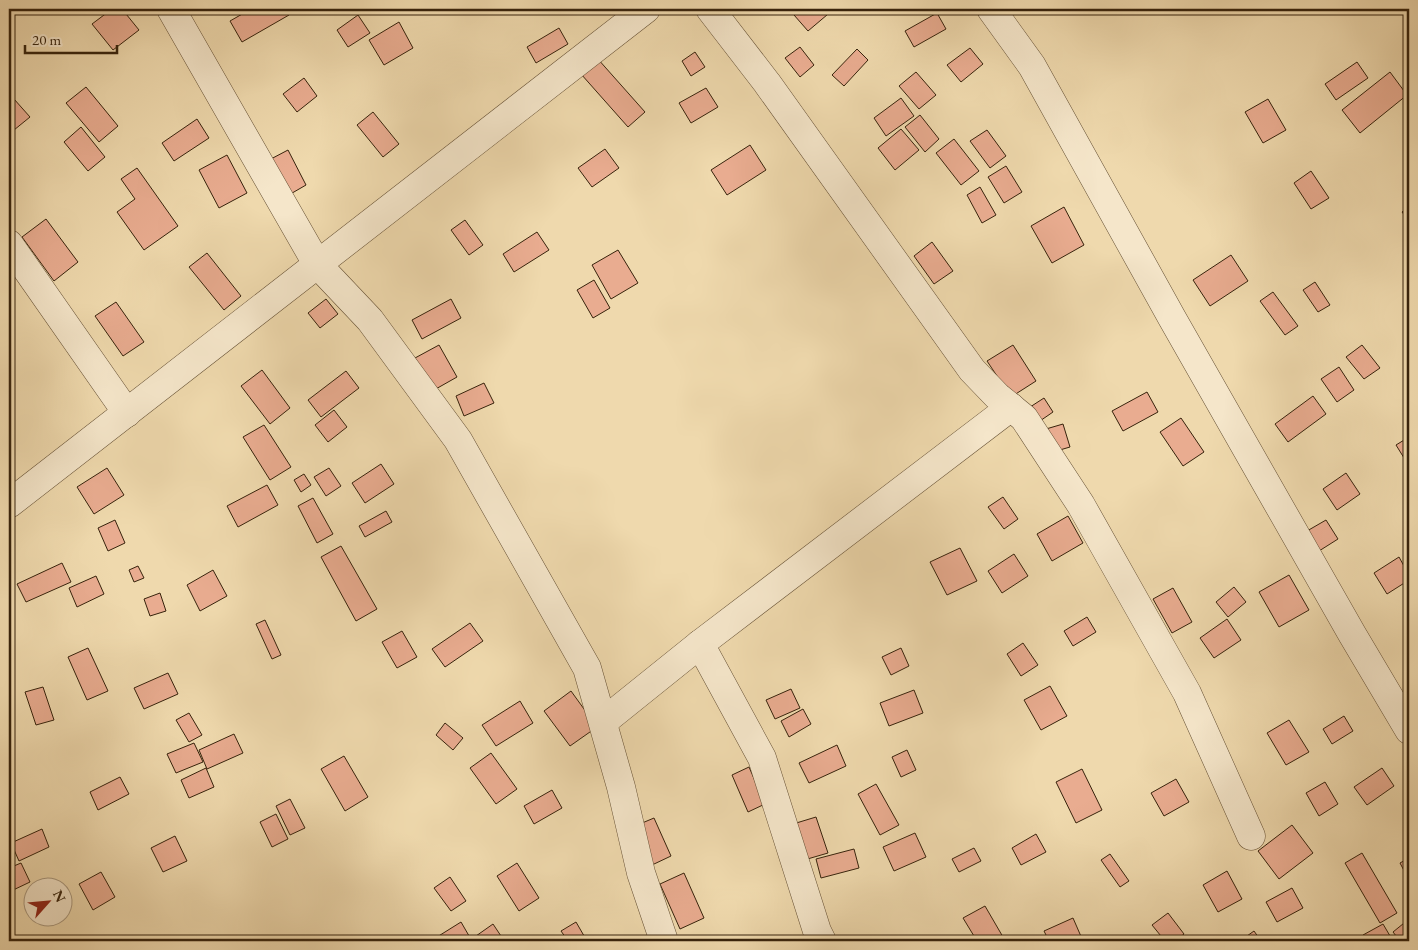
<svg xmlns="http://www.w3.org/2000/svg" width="1418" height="950" font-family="'EB Garamond',serif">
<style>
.building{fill:#e9ac90;stroke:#37230c}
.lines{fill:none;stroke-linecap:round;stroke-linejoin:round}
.street-casing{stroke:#655034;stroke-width:29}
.street{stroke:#f5e6ca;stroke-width:28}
</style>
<rect width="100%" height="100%" fill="#efd9ad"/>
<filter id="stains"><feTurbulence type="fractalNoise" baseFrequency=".004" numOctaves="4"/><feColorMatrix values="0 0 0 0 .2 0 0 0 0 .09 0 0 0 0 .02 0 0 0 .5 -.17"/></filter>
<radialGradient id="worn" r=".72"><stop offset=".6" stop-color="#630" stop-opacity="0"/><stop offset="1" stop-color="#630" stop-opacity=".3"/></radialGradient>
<!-- building -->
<g class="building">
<path d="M112,9h10l17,21 -26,20 -21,-26z"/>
<path d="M251,9h34l4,6 -47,27 -12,-21z"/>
<path d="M801,9h33l-26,22 -14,-16z"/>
<path d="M937,13l9,16 -32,18 -9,-16z"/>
<path d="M358,15l12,18 -22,14 -11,-17z"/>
<path d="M399,22l14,26 -29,17 -15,-25z"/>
<path d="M559,28l9,16 -32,19 -9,-16z"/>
<path d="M800,47l14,18 -14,12 -15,-19z"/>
<path d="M970,48l13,16 -22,18 -14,-17z"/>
<path d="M857,49l11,11 -24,26 -12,-11z"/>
<path d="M695,52l10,15 -14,9 -9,-15z"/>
<path d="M597,58l48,54 -17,15 -47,-53z"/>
<path d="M1357,62l11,16 -32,22 -11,-16z"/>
<path d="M916,72l20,23 -17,14 -20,-23z"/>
<path d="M1390,72l17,23 -47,38 -18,-23z"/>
<path d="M304,78l13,18 -20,16 -14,-18z"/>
<path d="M86,87l32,39 -19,16 -33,-39z"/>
<path d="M706,88l12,19 -27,16 -12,-20z"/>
<path d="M901,98l13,18 -28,20 -12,-18z"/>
<path d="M14,99l16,18 -16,13 -5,-6v-21z"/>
<path d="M1268,99l18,31 -23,13 -18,-31z"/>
<path d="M373,112l26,32 -16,13 -26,-32z"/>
<path d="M920,115l19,24 -14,13 -20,-25z"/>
<path d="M197,119l12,19 -35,23 -12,-18z"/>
<path d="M81,127l24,30 -17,14 -24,-29z"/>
<path d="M901,129l18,21 -24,20 -17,-22z"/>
<path d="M987,130l19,26 -16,12 -20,-27z"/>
<path d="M954,139l25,32 -18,14 -25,-32z"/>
<path d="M750,145l16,25 -39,25 -16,-25z"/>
<path d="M605,149l14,19 -27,19 -14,-19z"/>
<path d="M288,150l18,35 -19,11 -18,-36z"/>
<path d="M227,155l20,38 -28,15 -20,-38z"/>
<path d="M1006,166l16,26 -18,11 -16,-26z"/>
<path d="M137,168l41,58 -34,24 -27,-38 18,-13 -14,-20z"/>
<path d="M1311,171l18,27 -18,11 -17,-26z"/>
<path d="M980,187l16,28 -14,8 -15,-28z"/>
<path d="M1409,206v15l-7,-9z"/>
<path d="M1064,207l20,38 -32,18 -21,-37z"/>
<path d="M46,219l32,43 -24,19 -32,-44z"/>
<path d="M465,220l18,25 -14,10 -18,-25z"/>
<path d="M537,232l12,18 -35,22 -11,-18z"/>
<path d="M932,242l21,29 -19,13 -20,-28z"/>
<path d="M618,250l20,33 -27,16 -19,-34z"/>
<path d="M207,253l34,43 -17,14 -35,-43z"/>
<path d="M1231,255l17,26 -38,25 -17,-26z"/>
<path d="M594,280l16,28 -17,10 -16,-28z"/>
<path d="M1315,282l15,23 -12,7 -15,-22z"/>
<path d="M1273,292l25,34 -13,9 -25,-34z"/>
<path d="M326,299l12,15 -18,14 -12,-15z"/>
<path d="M451,299l10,19 -39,21 -10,-19z"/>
<path d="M116,302l28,40 -21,14 -28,-40z"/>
<path d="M439,345l18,32 -23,13 -19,-32z"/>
<path d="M1013,345l23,36 -25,16 -24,-36z"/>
<path d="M1362,345l18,23 -16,11 -18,-22z"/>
<path d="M1339,367l15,23 -17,12 -16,-23z"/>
<path d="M262,370l28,38 -20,16 -29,-38z"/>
<path d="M346,371l13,17 -38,29 -13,-17z"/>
<path d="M484,383l10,20 -30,13 -8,-20z"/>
<path d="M1147,392l11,20 -35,19 -11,-20z"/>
<path d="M1313,396l13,18 -38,28 -13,-18z"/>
<path d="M1044,398l9,14 -16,11 -10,-14z"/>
<path d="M334,410l13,17 -19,15 -13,-17z"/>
<path d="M1181,418l23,34 -21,14 -23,-34z"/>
<path d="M1063,424l7,23 -17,5 -7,-23z"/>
<path d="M264,425l27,42 -21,13 -27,-43z"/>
<path d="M1409,437v29l-13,-21z"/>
<path d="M381,464l13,20 -29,19 -13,-20z"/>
<path d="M107,468l17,27 -30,19 -17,-27z"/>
<path d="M329,468l12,18 -15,10 -12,-19z"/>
<path d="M1346,473l14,21 -23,16 -14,-21z"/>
<path d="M304,474l7,11 -10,7 -7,-12z"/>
<path d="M267,485l11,20 -40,22 -11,-21z"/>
<path d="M1003,497l15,22 -14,10 -16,-22z"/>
<path d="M313,498l20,36 -16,9 -19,-37z"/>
<path d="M386,511l6,11 -27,15 -6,-11z"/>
<path d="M1068,516l15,27 -31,18 -15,-27z"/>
<path d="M115,520l10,23 -17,8 -10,-23z"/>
<path d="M1326,520l12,19 -19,12 -12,-20z"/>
<path d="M341,546l36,63 -21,12 -35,-64z"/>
<path d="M960,548l17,33 -30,14 -17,-33z"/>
<path d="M1014,554l14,22 -26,17 -14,-22z"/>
<path d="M1399,557l10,18v5l-22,14 -13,-21z"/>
<path d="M62,563l9,19 -45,20 -9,-18z"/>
<path d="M138,566l6,12 -10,4 -5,-12z"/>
<path d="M213,570l14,26 -27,15 -13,-26z"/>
<path d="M1289,575l20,35 -30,17 -20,-35z"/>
<path d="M96,576l8,18 -27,13 -8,-19z"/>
<path d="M1234,587l12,15 -18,15 -12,-15z"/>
<path d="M1173,588l19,34 -20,11 -19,-34z"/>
<path d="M160,593l6,18 -16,5 -6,-17z"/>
<path d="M1087,617l9,15 -23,14 -9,-15z"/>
<path d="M1227,619l14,21 -27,18 -14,-20z"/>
<path d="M265,620l16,35 -9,4 -16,-35z"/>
<path d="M470,623l13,18 -38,26 -13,-18z"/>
<path d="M402,631l15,26 -20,11 -15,-26z"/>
<path d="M1023,643l15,22 -17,11 -14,-22z"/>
<path d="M88,648l20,43 -21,9 -19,-43z"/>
<path d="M901,648l8,18 -18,9 -9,-18z"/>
<path d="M168,673l10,21 -34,15 -10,-21z"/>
<path d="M1050,686l17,30 -26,14 -17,-30z"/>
<path d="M43,687l11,33 -18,5 -11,-33z"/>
<path d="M791,689l9,19 -25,11 -9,-19z"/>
<path d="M914,690l9,23 -34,13 -9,-23z"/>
<path d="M571,691l26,36 -27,19 -26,-35z"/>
<path d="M520,701l13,22 -37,23 -14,-21z"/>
<path d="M803,709l8,15 -22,13 -8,-16z"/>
<path d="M189,713l13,22 -13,7 -13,-22z"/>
<path d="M1344,716l9,15 -21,13 -9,-15z"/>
<path d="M1289,720l20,32 -23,13 -19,-32z"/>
<path d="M445,723l18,15 -10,12 -17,-15z"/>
<path d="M234,734l9,19 -36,16 -8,-19z"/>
<path d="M194,743l9,19 -27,11 -9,-19z"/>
<path d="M837,745l9,21 -37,17 -10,-20z"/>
<path d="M907,750l9,20 -15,7 -9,-20z"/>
<path d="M491,753l26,36 -21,15 -26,-36z"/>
<path d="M344,756l24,41 -23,14 -24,-42z"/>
<path d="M749,767l16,37 -17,8 -16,-37z"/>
<path d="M206,768l8,19 -25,11 -8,-18z"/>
<path d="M1382,768l12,18 -27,19 -13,-18z"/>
<path d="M1082,769l20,41 -26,13 -20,-41z"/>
<path d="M120,777l9,17 -31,16 -8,-18z"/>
<path d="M1176,779l13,23 -25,14 -13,-23z"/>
<path d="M1325,782l13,22 -19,12 -13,-23z"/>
<path d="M876,784l23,41 -19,10 -22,-41z"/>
<path d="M552,790l10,18 -28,16 -10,-18z"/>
<path d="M290,799l15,29 -15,7 -14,-29z"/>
<path d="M276,814l12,25 -16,8 -12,-25z"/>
<path d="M816,817l12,36 -24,7 -11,-36z"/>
<path d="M654,818l17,38 -19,9 -17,-39z"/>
<path d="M1292,825l21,28 -34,26 -21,-28z"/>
<path d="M42,829l7,18 -30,14 -8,-18z"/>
<path d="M915,833l11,24 -32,14 -11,-24z"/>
<path d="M1036,834l10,18 -25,13 -9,-17z"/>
<path d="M175,836l12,25 -24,11 -12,-24z"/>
<path d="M974,848l7,13 -22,11 -7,-13z"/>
<path d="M854,849l5,19 -38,10 -5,-19z"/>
<path d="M1362,853l35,60 -17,10 -35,-60z"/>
<path d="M1110,854l19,27 -9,6 -19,-27z"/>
<path d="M1409,858v22l-9,-17z"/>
<path d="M21,863l9,19 -21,10v-24z"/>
<path d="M517,863l22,35 -20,13 -22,-35z"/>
<path d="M1227,871l15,28 -24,13 -15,-27z"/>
<path d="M101,872l14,25 -22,13 -14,-26z"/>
<path d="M684,873l20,45 -24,11 -20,-45z"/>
<path d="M450,877l16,24 -15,10 -17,-23z"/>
<path d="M1292,888l11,20 -26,14 -11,-20z"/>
<path d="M985,906l18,31 -7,4h-19l-14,-23z"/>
<path d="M1168,913l16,21 -9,7h-10l-13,-16z"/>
<path d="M1073,918l10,23h-34l-5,-10z"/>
<path d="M1409,919v22h-9l-7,-9z"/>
<path d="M461,922l11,19h-32l-3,-4z"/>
<path d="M576,922l11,19h-19l-7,-10z"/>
<path d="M493,924l10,15 -4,2h-20l-3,-5z"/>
<path d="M1383,924l10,17h-26l-4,-6z"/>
<path d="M1254,931l7,10h-21z"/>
<path d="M379,936l4,5h-12z"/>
</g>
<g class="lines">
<defs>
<g id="street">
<path d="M171,9l146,255 53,56 88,120 129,228 34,119 20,86 23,68"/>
<path d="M710,9l57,74 205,287 25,26 27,22 57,87 106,188 64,143"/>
<path d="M991,9l41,57 140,252 180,316 57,96"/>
<path d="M9,244l118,169"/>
<path d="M9,504l637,-495"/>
<path d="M700,644l62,114 55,173 5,10"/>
<path d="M603,722l97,-78 311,-237"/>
</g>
</defs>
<!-- street casing -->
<use href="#street" class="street-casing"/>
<!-- street -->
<use href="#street" class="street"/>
</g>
<!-- margin -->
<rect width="1418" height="950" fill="none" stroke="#efd9ad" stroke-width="30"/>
<rect x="10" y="10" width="1398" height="930" fill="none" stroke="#37230c" stroke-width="2.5"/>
<rect x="15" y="15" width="1388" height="920" fill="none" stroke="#37230c"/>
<!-- north arrow -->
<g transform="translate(48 902) rotate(63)"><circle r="24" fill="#f5e6ca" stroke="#a9987e"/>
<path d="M0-4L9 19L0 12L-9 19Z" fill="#8f2418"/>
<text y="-8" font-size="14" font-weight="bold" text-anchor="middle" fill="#37230c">N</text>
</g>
<!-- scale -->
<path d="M25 45v8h92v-8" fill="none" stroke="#37230c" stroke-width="2.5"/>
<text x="32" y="45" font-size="15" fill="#37230c" stroke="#f5e6ca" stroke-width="4" paint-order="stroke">20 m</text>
<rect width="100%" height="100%" filter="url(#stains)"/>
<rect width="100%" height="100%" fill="url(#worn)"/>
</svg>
